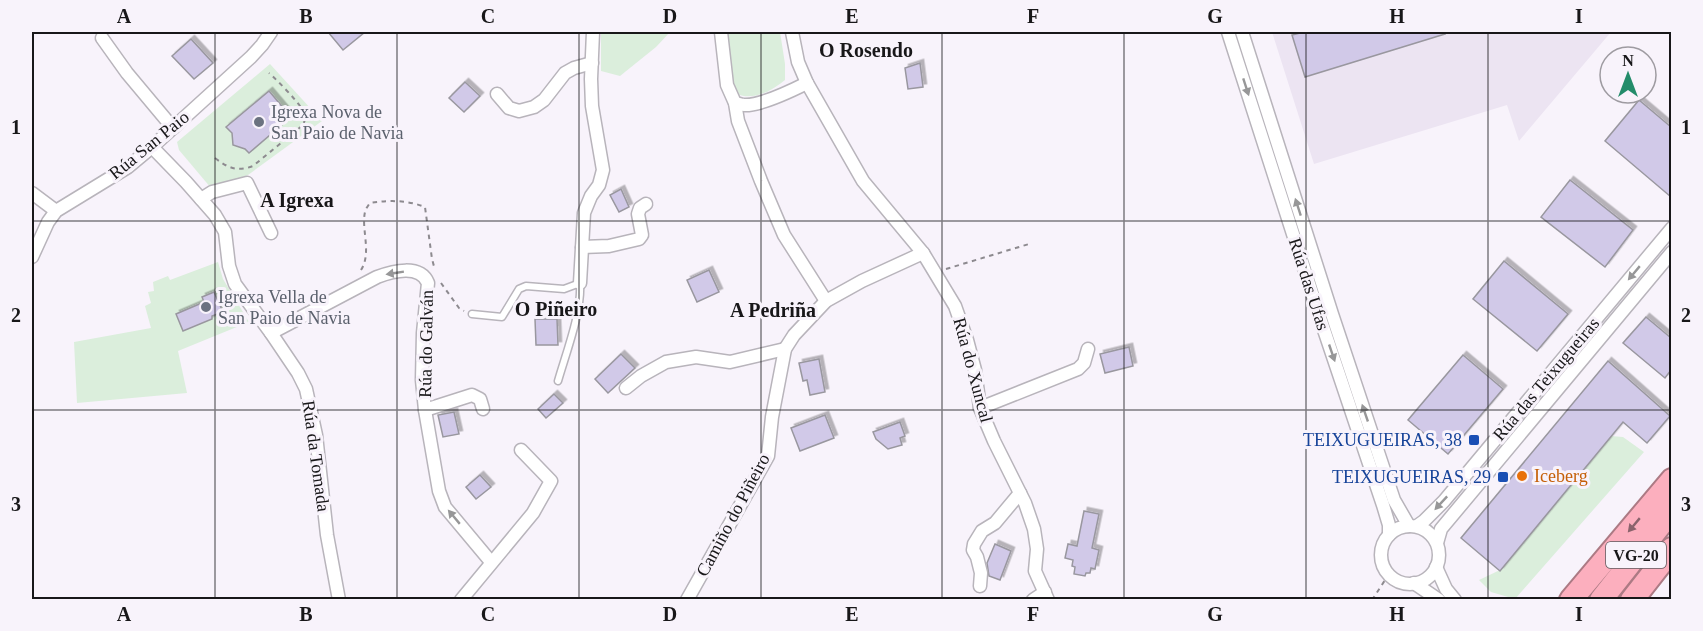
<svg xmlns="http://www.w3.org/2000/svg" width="1703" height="631" font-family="'Times New Roman',serif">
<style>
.built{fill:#ece4f2}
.green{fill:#dbeedc}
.building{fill:#d1c9e8;stroke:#99979f;stroke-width:1.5;filter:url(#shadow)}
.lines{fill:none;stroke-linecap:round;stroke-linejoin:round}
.service-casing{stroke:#b8b4bb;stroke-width:9}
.minor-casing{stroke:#b8b4bb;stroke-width:15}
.motorway-casing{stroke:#ac7a84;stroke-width:26}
.path{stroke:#8d8a8f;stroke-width:2;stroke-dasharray:4.5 4.5;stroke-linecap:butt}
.service{stroke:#fff;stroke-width:6}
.minor{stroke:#fff;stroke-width:12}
.motorway{stroke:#fcafbe;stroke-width:22}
.oneway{fill:#979798}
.oneway2{fill:#8a636c}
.grid{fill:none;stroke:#181719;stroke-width:1.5;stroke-opacity:0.55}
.worship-dot{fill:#6b7280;stroke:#f8f3fb;stroke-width:2}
.transit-dot{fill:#1a4fb4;stroke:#f8f3fb;stroke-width:2}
.food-dot{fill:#e8710a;stroke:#f8f3fb;stroke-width:2}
.labels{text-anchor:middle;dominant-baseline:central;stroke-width:6;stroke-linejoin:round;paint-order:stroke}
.shield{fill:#f8f3fb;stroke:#5b595d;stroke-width:1.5}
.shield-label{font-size:16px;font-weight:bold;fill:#181719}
.worship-label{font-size:18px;fill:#5b616d;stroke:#f8f3fb;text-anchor:start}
.street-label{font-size:18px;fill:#181719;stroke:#f8f3fb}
.transit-label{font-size:18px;fill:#164399;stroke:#f8f3fb;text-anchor:end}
.food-label{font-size:18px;fill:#c56008;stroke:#f8f3fb;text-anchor:start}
.neighbourhood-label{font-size:20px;font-weight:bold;fill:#181719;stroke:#f8f3fb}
.neatline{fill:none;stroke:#181719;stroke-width:2}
.grid-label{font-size:20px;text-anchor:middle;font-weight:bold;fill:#181719}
</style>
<defs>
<filter id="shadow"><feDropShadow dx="3.5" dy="-3.5" stdDeviation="0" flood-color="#0004"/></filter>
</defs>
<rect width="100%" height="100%" fill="#f8f3fb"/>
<!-- built -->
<path class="built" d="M1272,32h339l-92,109 -12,-36 -193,59z"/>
<!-- green -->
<g class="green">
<path d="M601,32h69l-14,15 -36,29 -19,-5z"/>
<path d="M727,32h53l5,32v16c-13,11 -32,21 -48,14l-5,-9z"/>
<path d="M270,64l52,57 -74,54 -37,13 -32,-38 -2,-8z"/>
<path d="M218,262l5,17 26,43 -71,29 9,42 -110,10 -3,-61 77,-14 -6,-22 6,-3 -3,-11 6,-1 -1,-9 15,-6 2,4z"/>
<path d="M1611,436l12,1 21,15 -129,147 -24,-7 -12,-12 21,-10z"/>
</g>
<!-- building -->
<g class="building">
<path d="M328,32h37l-22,18z"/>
<path d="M1304,32h140l1,2 -140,43 -13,-42z"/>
<path d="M191,39l22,24 -19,16 -22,-23z"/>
<path d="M920,63l3,24 -15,2 -3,-21z"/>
<path d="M465,82l15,14 -16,16 -15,-14z"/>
<path d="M269,91l22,26 -42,36 -4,-4 -12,-4 -1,-12 -6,-6z"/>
<path d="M1639,100l32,27v70l-66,-56z"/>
<path d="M1570,180l63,50 -28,37 -64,-50z"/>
<path d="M621,189l8,18 -10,5 -9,-17z"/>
<path d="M1504,261l64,53 -31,37 -64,-52z"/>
<path d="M709,270l10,22 -22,10 -10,-22z"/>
<path d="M214,292l9,20 -11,4v3l-29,12 -7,-17 28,-12 -2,-5z"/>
<path d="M1646,317l25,21v32l-6,8 -42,-35z"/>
<path d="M535,319h22l1,26h-22z"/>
<path d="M1129,347l4,19 -28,7 -5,-19z"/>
<path d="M621,354l14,14 -27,25 -13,-14z"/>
<path d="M1463,355l40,34 -55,65 -40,-34z"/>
<path d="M819,359l6,33 -15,3 -3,-15 -4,1 -4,-18z"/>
<path d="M1608,361l62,55 -23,27 -24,-21 -123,149 -39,-33z"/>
<path d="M554,394l9,9 -17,15 -8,-9z"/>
<path d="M454,412l5,22 -16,3 -5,-22z"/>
<path d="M825,415l9,23 -34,13 -9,-23z"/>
<path d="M900,422l5,14 -5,2 2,7 -14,4 -12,-10 -3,-7z"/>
<path d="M480,475l11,12 -15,12 -10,-12z"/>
<path d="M1084,511l15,3 -7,34 7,2 -4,19 -4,-1 -1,5h-4l-1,3 -11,-2 1,-7 -3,-1 1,-6 -8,-2 3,-14 9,2z"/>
<path d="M995,544l16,7 -11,29 -11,-4 -2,-13z"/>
</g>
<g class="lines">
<defs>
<path id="service" d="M472,314l30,3 17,-28 7,-3 38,3 16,-6c2,29 -14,70 -22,98"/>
<g id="minor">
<path d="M721,32l6,53 8,18 3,18 23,60 23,54 42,66"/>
<path d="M792,32l6,30 9,21 56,98 60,72 32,53 12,34 8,30 5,38 14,33 31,62 9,26 3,20 -2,22 13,29"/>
<path d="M1228,32l92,286 63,187 6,20v10"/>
<path d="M1242,32l90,282 62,186 15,26"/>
<path d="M102,38l25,35 46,55"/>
<path d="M497,94l12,14 10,3 15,-4 10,-7 21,-27 9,-5 18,-5"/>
<path d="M735,103c1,0 8,2 9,2 16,1 49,-15 63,-22"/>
<path d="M152,147l34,35 29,33 10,17 4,34 6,18 36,49 27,40 8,16 10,46 11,100 12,65"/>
<path d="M32,193l24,18"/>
<path d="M201,199l11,-7 35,-9 24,50"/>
<path d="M582,247l27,-1 30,-7 3,-4 -4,-21 2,-6 6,-4"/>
<path d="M32,257l16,-35 8,-11 72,-44 24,-20 99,-90 11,-12 9,-13"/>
<path d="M580,283l4,-70 7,-17 8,-11 4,-15 -11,-64 -1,-27 2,-47"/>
<path d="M271,333l106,-56c16,-6 43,-13 51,6l-5,50 -1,47 3,30 14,81 6,16 46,55"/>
<path d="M626,388l15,-12 25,-14 30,-5 34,5 55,-13"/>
<path d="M980,408l98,-39 6,-6 4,-14"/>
<path d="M425,410l47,-15 8,4 3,10"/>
<path d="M1417,526l7,-5 20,-20 228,-273"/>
<circle cx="1410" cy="555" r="29"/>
<path d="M1437,543l4,-14 231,-277"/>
<path d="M1436,567l10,22 9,11"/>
<path d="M1414,583l25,17"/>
<path d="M980,586l1,-13 -4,-16 -4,-7 1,-6 8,-13 13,-8 25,-30"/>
<path d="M461,600l72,-87 18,-32 -30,-31"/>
<path d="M687,600l81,-144 4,-39 13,-68 9,-14 32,-34 36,-20 61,-28"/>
<path d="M1033,600l12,-8"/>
</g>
<g id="motorway">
<path d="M1571,600l101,-120"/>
<path d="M1601,600l71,-90"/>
<path d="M1632,600l40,-51"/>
</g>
</defs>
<!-- service casing -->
<use href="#service" class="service-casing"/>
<!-- minor casing -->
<use href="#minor" class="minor-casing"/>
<!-- motorway casing -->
<use href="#motorway" class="motorway-casing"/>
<!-- path -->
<g class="path">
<path d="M215,158c13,10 22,14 38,8l50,-41c1,-3 3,-6 2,-10 -2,-9 -28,-35 -36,-42"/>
<path d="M946,269l83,-25"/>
<path d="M361,270c11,-17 0,-41 4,-58 0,-2 4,-8 5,-9 19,-3 37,-3 55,4l7,52 3,11"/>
<path d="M441,283l18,25 5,3"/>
<path d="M1372,600l17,-26"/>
</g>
<!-- service -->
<use href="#service" class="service"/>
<!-- minor -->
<use href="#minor" class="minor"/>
<!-- motorway -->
<use href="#motorway" class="motorway"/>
</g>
<!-- one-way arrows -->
<defs><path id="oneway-solid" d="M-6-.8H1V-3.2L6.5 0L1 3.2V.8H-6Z" transform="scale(1.5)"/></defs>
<g class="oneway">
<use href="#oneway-solid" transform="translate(1246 87) rotate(72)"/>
<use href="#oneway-solid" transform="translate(1298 207) rotate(-108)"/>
<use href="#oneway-solid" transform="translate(395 273) rotate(171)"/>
<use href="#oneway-solid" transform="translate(1634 273) rotate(130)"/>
<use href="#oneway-solid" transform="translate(1332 353) rotate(71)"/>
<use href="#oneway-solid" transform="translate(1365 413) rotate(-109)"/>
<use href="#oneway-solid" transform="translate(1441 503) rotate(133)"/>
<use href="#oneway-solid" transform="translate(454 517) rotate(-130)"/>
</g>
<use class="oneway2" href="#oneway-solid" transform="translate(1634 525) rotate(130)"/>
<!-- grid -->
<path class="grid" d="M215,32v568M397,32v568M579,32v568M761,32v568M942,32v568M1124,32v568M1306,32v568M1488,32v568M32,221h1640M32,410h1640"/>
<!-- markers -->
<g class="worship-dot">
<circle cx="259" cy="122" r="6"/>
<circle cx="206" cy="307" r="6"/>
</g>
<g class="transit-dot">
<rect x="1468" y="434" width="12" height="12" rx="3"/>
<rect x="1497" y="471" width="12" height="12" rx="3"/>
</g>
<circle class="food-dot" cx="1522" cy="476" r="6"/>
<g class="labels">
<!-- shield labels -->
<rect class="shield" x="1606" y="542" width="60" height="26" rx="4.5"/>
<g class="shield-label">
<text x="1636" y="555">VG-20</text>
</g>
<!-- worship labels -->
<g class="worship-label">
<text x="271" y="112">Igrexa Nova de<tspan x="271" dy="21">San Paio de Navia</tspan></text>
<text x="218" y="297">Igrexa Vella de<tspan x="218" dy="21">San Paio de Navia</tspan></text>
</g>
<!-- street labels -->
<g class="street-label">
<text transform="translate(149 145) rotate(-39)">Rúa San Paio</text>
<text transform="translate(1309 284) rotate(72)">Rúa das Ufas</text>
<text transform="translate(426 344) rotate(-89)">Rúa do Galván</text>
<text transform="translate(973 370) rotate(75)">Rúa do Xuncal</text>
<text transform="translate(1546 379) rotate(-50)">Rúa das Teixugueiras</text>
<text transform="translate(316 456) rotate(82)">Rúa da Tomada</text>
<text transform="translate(733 515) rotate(-62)">Camiño do Piñeiro</text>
</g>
<!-- transit labels -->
<g class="transit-label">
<text x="1462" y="440">TEIXUGUEIRAS, 38</text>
<text x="1491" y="477">TEIXUGUEIRAS, 29</text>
</g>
<!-- food labels -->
<g class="food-label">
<text x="1534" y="476">Iceberg</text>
</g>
<!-- neighbourhood labels -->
<g class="neighbourhood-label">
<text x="866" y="50">O Rosendo</text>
<text x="297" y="200">A Igrexa</text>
<text x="556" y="309">O Piñeiro</text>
<text x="773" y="310">A Pedriña</text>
</g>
</g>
<!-- border -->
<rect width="1703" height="631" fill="none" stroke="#f8f3fb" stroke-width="66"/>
<!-- north arrow -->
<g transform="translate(1628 75)"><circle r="28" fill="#f8f3fb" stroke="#9e9ba1" stroke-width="1.5"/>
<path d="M0-4.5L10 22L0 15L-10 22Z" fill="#238c6a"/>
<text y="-9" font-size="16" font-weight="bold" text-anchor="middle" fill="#181719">N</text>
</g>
<rect x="33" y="33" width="1637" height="565" class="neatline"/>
<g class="grid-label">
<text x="124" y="23">A</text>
<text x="306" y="23">B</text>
<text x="488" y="23">C</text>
<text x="670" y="23">D</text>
<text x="852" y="23">E</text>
<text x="1033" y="23">F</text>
<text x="1215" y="23">G</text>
<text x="1397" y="23">H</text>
<text x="1579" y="23">I</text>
<text x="16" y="134">1</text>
<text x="1686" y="134">1</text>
<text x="16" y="322">2</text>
<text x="1686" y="322">2</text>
<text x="16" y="511">3</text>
<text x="1686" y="511">3</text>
<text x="124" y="621">A</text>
<text x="306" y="621">B</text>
<text x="488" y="621">C</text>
<text x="670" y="621">D</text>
<text x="852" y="621">E</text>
<text x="1033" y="621">F</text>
<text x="1215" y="621">G</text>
<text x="1397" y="621">H</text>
<text x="1579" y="621">I</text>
</g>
</svg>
